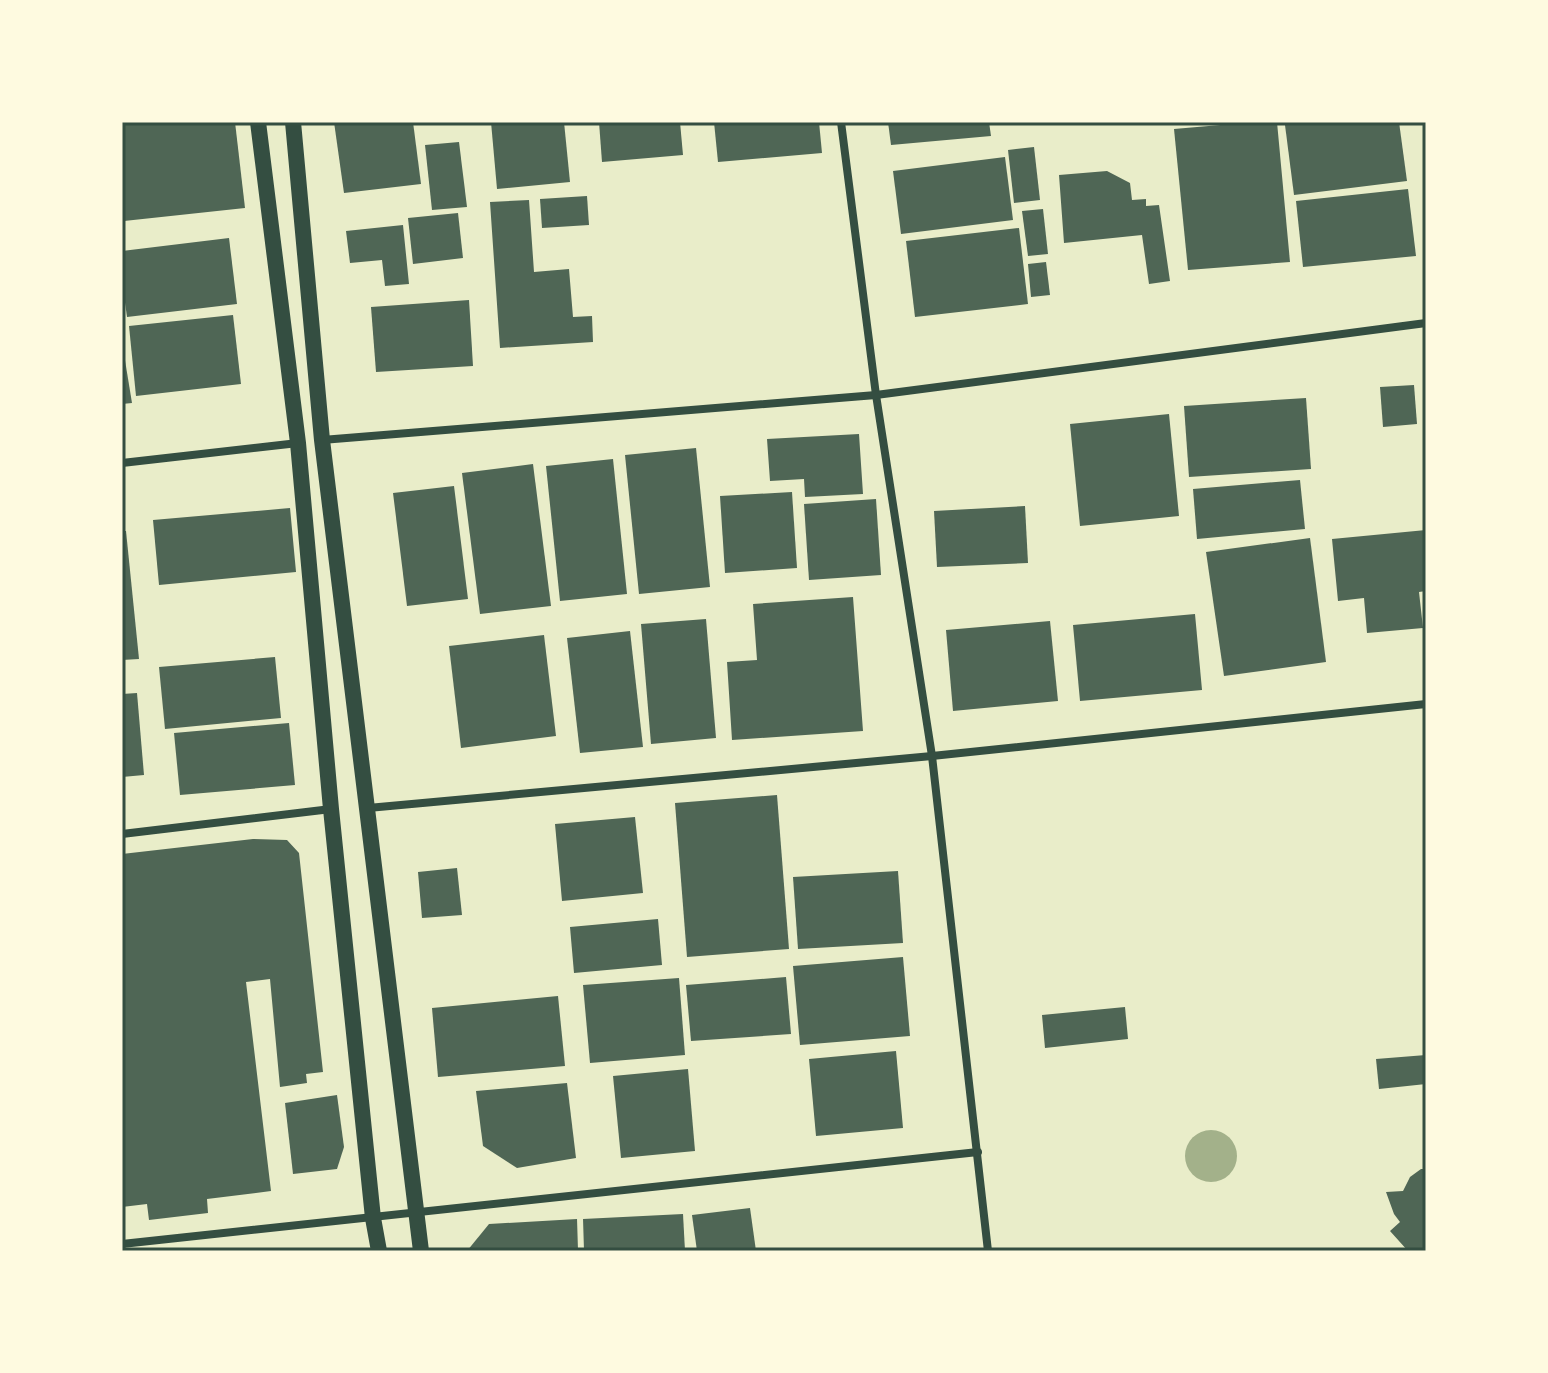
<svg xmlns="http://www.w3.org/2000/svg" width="1548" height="1373" font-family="Raleway,sans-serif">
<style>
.water{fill:#a3b18a}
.building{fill:#4f6655}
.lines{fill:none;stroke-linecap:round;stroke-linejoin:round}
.minor{stroke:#344e41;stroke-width:8}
.secondary{stroke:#344e41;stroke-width:16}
.neatline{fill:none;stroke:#344e41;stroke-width:3}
</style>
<rect width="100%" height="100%" fill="#e9edc9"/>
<!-- water -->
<circle class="water" cx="1211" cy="1156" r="26"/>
<!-- building -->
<g class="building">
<path d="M122,122h113l10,86 -121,13z"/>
<path d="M334,122h79l8,62 -77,9z"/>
<path d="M491,122h73l6,60 -73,7z"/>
<path d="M599,122h81l3,33 -81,7z"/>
<path d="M714,122h105l3,31 -104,9z"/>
<path d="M888,122h101l2,14 -100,9z"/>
<path d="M1255,122h22l13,140 -102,8 -14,-141z"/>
<path d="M1307,122h92l8,59 -113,14 -9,-70z"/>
<path d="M459,142l8,65 -35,3 -7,-65z"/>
<path d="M1034,147l6,53 -26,3 -6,-53z"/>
<path d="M1005,157l8,63 -112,14 -8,-63z"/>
<path d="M1107,171l23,12 2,17 14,-1v7l13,-1 11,76 -21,3 -7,-49 -78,8 -5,-68z"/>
<path d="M1408,189l8,67 -113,11 -7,-66z"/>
<path d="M587,196l2,29 -47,3 -2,-29z"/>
<path d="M529,200l5,72 35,-3 4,48 19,-1 1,26 -93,6 -10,-146z"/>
<path d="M1043,209l5,45 -20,2 -6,-45z"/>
<path d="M458,213l5,45 -50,6 -5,-46z"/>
<path d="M403,225l6,59 -24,2 -3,-26 -32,3 -4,-32z"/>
<path d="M1019,228l9,76 -113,13 -9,-76z"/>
<path d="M229,238l8,66 -110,13 -5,-36v-30z"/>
<path d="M1046,262l4,33 -19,2 -3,-33z"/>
<path d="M469,300l4,66 -97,6 -5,-65z"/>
<path d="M233,315l8,69 -105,12 -7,-70z"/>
<path d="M122,342l10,61 -10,1z"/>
<path d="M1414,385l3,39 -34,3 -3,-40z"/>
<path d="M1306,398l5,71 -122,8 -5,-71z"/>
<path d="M1169,414l10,102 -99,10 -10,-102z"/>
<path d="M859,434l4,60 -58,3 -1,-18 -34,2 -3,-42z"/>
<path d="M696,448l14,139 -71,7 -14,-139z"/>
<path d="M613,459l14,135 -67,7 -14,-135z"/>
<path d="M533,464l18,142 -71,8 -18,-141z"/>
<path d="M1300,480l5,49 -108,10 -4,-50z"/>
<path d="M454,486l14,113 -61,7 -14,-113z"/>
<path d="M792,492l5,76 -72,5 -5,-77z"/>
<path d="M876,499l5,76 -72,5 -5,-76z"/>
<path d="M1025,506l3,57 -91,4 -3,-56z"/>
<path d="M290,508l6,64 -137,13 -6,-65z"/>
<path d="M1426,530v61l-7,1 4,36 -56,5 -3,-35 -26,3 -6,-62z"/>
<path d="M122,531h4l13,128 -17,1z"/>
<path d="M1310,538l16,124 -102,14 -18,-124z"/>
<path d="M853,597l10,134 -131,9 -5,-78 30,-2 -4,-56z"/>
<path d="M1195,614l7,76 -122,11 -7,-76z"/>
<path d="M706,619l10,119 -65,6 -10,-120z"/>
<path d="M1050,621l8,80 -105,10 -7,-81z"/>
<path d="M630,631l13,116 -63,6 -13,-115z"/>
<path d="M544,635l12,101 -95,12 -12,-102z"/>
<path d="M275,657l6,61 -116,11 -6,-62z"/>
<path d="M137,693l7,82 -22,2v-83z"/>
<path d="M289,723l6,62 -115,10 -6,-62z"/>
<path d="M777,795l12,154 -102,8 -12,-154z"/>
<path d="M635,817l8,76 -81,8 -7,-77z"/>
<path d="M253,839l34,1 12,13 24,219 -17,2 1,9 -27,4 -10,-108 -24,3 25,209 -64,8 1,14 -59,7 -2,-16 -25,3v-353z"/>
<path d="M457,868l5,47 -40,3 -4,-46z"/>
<path d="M898,871l5,72 -105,6 -5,-72z"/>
<path d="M658,919l4,46 -88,8 -4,-46z"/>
<path d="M903,957l7,79 -110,9 -7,-79z"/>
<path d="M786,977l5,57 -100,7 -5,-56z"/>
<path d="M679,978l6,77 -95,8 -7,-78z"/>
<path d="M558,996l7,70 -127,11 -6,-69z"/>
<path d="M1125,1007l3,32 -83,9 -3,-33z"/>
<path d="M896,1051l7,77 -87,8 -7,-77z"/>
<path d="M1426,1055v29l-47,5 -3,-30z"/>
<path d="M688,1069l7,82 -74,7 -8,-82z"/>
<path d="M567,1083l9,75 -59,10 -34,-22 -7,-55z"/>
<path d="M337,1095l7,52 -7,22 -44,5 -8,-71z"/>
<path d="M1421,1169h5v82h-18l-18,-20 10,-9 -6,-8 -8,-22 17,-1 7,-14z"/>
<path d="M750,1208l6,43h-59l-5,-36z"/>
<path d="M683,1214l2,37h-101l-1,-32z"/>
<path d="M577,1219l1,32h-111l22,-27z"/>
</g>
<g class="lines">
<!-- minor -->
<g class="minor">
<path d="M841,122l35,273 56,361 56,495"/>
<path d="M322,440l554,-45 550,-72"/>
<path d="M122,463l176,-20"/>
<path d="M368,808l564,-52 494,-52"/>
<path d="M122,834l209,-25"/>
<path d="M122,1244l856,-92"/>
</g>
<!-- secondary -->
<g class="secondary">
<path d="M258,122l40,321 33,366 42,409 6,33"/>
<path d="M293,122l29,318 99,811"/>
</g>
</g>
<!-- border -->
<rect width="1548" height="1373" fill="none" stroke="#fefae0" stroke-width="248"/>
<rect x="124" y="124" width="1300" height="1125" class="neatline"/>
</svg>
